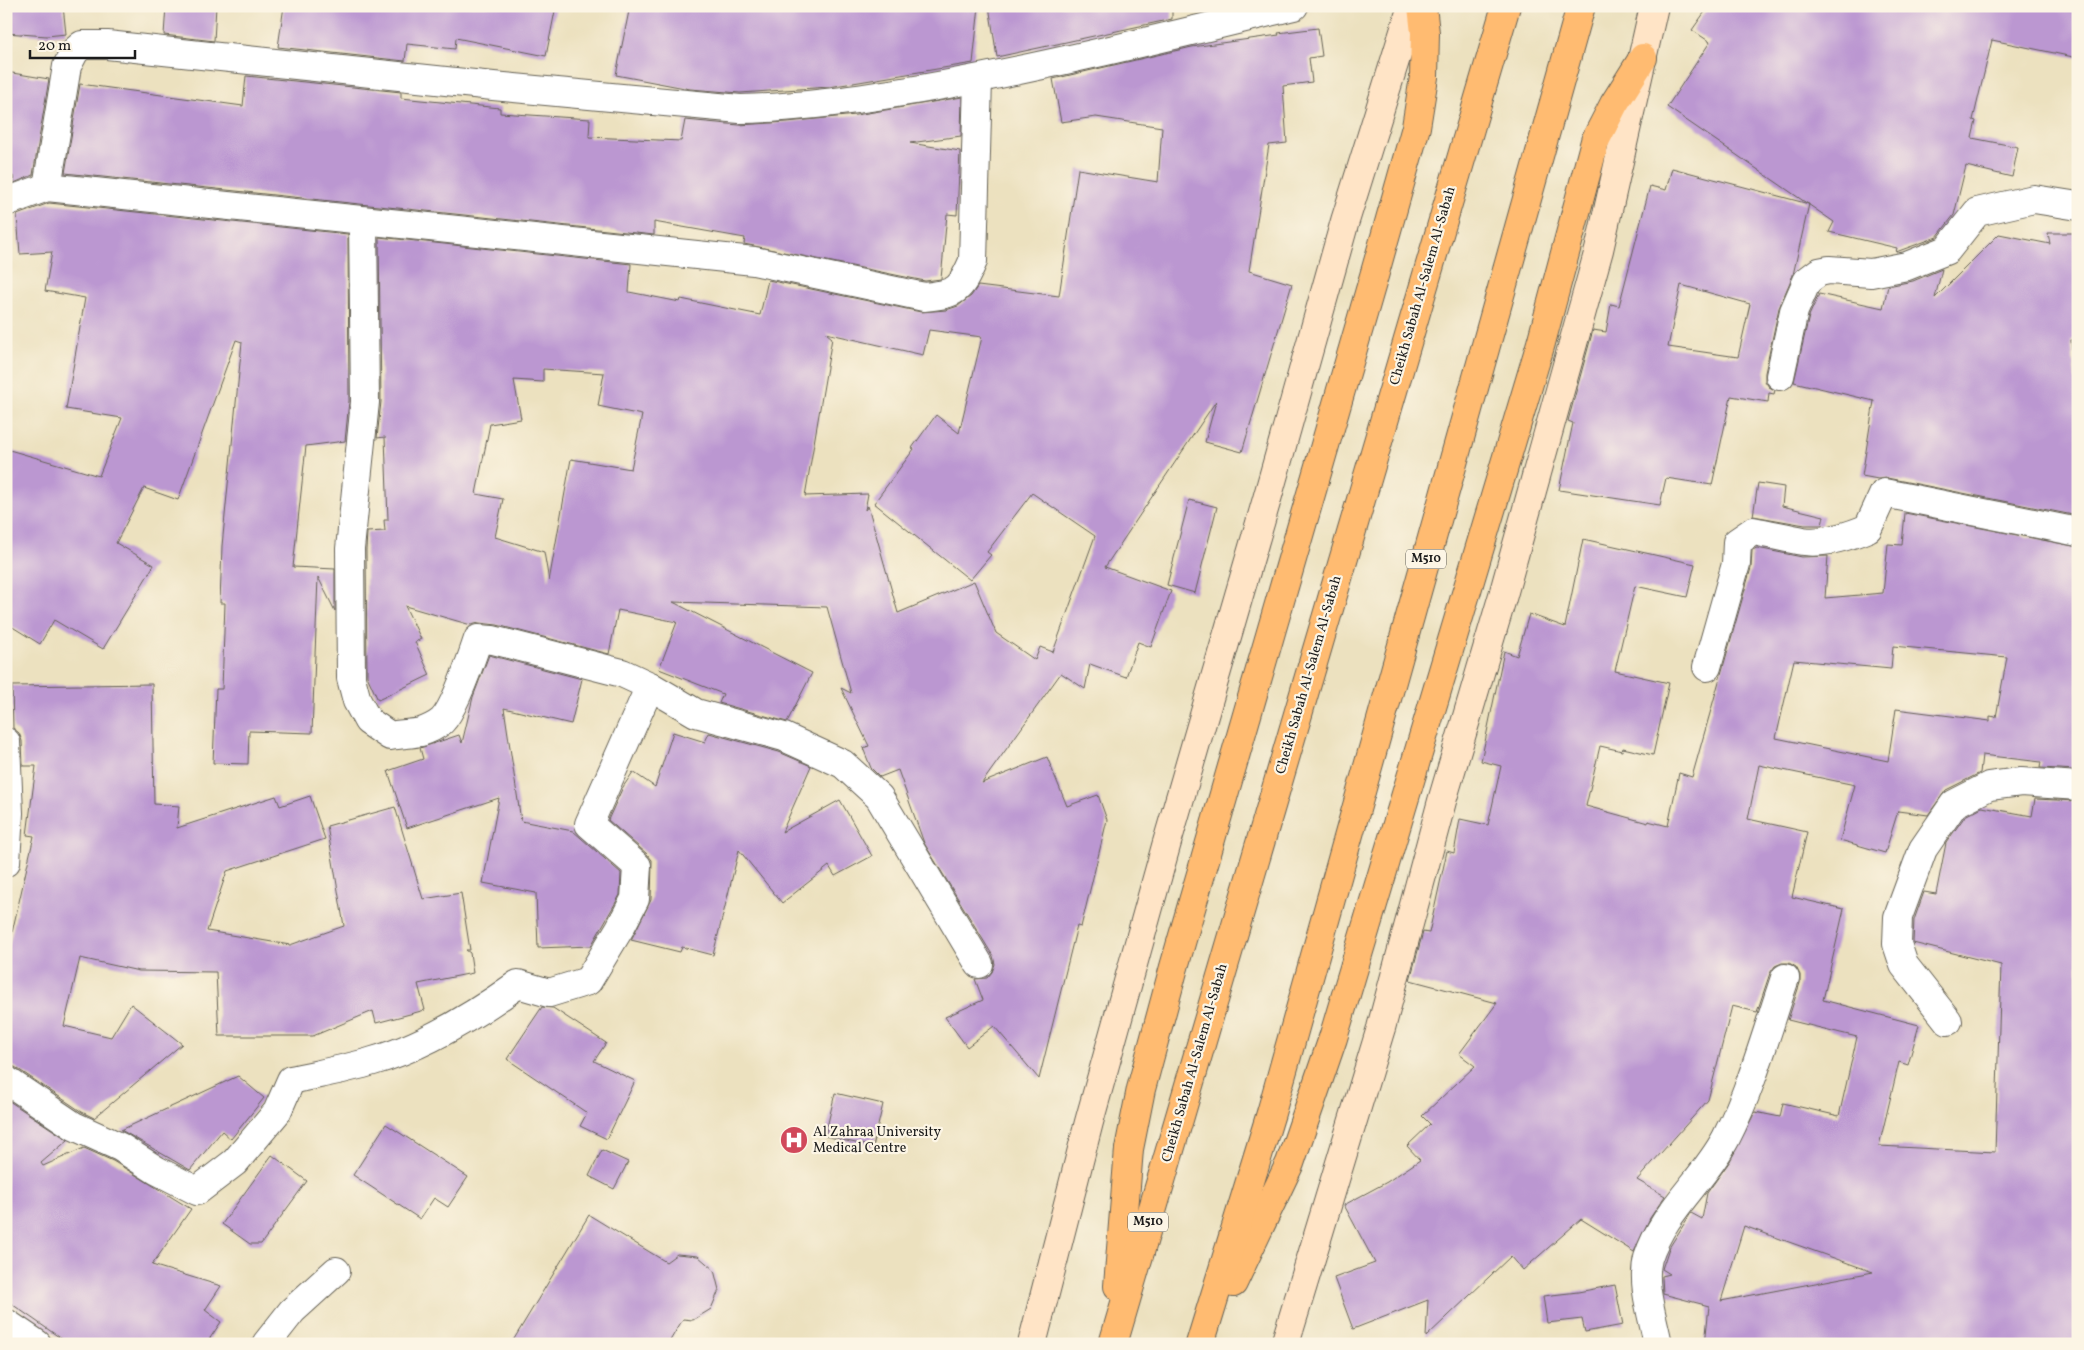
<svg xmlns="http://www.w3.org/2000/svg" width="2084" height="1350" font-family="Vollkorn,serif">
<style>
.building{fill:#bb97d1;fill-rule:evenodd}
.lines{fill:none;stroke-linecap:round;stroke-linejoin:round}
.street-casing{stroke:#656155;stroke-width:30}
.secondary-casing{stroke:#656155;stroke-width:30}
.highway-casing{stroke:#656155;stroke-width:30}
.street{stroke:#fff;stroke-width:28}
.secondary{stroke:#ffe4c6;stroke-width:28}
.highway{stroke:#ffbb71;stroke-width:28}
.labels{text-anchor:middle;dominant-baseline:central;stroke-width:4.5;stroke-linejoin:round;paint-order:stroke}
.shield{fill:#fcf5e5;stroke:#5f5d58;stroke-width:1}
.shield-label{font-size:12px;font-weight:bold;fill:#1c1c1c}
.street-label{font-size:14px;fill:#1c1c1c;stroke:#fcf5e5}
.poi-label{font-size:14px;fill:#1c1c1c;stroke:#fcf5e5;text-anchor:start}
</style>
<rect width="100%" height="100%" fill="#fcf5e5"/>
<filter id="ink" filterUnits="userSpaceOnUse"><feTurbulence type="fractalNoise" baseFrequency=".02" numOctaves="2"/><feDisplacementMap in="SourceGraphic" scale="10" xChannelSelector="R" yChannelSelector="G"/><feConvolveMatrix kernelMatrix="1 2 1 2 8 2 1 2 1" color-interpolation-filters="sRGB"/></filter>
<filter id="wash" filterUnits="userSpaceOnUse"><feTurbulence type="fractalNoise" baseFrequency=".0096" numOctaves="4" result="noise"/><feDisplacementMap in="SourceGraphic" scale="20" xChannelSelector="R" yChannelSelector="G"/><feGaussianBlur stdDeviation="1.12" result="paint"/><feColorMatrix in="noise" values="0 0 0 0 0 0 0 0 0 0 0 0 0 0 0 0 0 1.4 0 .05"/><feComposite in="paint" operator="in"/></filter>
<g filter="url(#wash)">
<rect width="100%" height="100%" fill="#ece1bf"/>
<g id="blocks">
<!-- building -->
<g class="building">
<path d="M6,6h57l3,28 -19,2 -41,-3z"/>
<path d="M166,6h50l-2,35 -50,-6z"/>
<path d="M284,6h272l-10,50 -90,-18 -1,11 -48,-5 -2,17 -127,-14z"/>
<path d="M630,6h349l-6,57 -144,24 -89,6 -50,-4 -74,-14z"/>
<path d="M989,6h183v13l-175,38z"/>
<path d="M1709,6h356l13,3v49l-86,-18 -19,80 3,1 -4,17 46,9 -6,30 -46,-11 -12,49 -17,22 -41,15 1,-4 -68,-16 5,-10 -167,-115 43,-65 -18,-12z"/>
<path d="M1318,28l4,28 -13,2 3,24 -29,4 4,57 -18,2 -20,126 43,13 -50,168 -37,-10 11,-41 -111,166 66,24 -20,56 -13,-5 -12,35 -36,-13 -5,25 -24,-16 -79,110 65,-26 20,49 31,-11 9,25 -26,107 -4,-1 -38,153 -45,-53 -27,21 -22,-30 38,-17 -8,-21 12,-1 5,-6 3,-8 -2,-8 -69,-113 -26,-73 -18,7 -9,-9 -8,-20 6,-2 -28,-58 10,5 -24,-86 -154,-5 139,71 -25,49 -68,-19 4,-9 -64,-25 18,-47 -59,-12 -9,44 -112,-29 -18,-2 -8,2 -66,-19 16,33 -6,3 15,33 -52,25 -11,-24 -1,-126 1,-18 18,-1 -1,-11h4l-3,-83 -8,1 4,-36 -2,-165 252,27 -2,28 51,10 1,-3 79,16 8,-35 153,32 25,-2 12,-4 13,-10 7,-10 81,10 19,-127 80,13 4,-55 -66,-10 -35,5 -8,-43 139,-32 87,-12 -1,-2zM929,330l53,7 -23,96 -23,-18 -24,33 2,1 -40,54 96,77 21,-25 -4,-3 45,-59 63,43 -42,116 -13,-5 -5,13 -39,-27 -22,-52 -76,32 -30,-107 -3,4 3,-16 -63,2 27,-158 -6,-5 97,22zM543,369l61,4 -6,33 44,9 -11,54 -60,-10 -22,122 -5,-29 -49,-15 8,-38 -27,-5 14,-70 31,-5 -7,-39 29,2z"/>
<path d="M6,72l43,7 -16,96 -19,8 -1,-7 -7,-1z"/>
<path d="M246,76l155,16v6l99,10v5l90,6 -1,18 92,4 4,-21 54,5 48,-3 69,-7 106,-18 -1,39 -51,7 50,8 -3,64 -10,-1 -6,65 -16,2 -181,-37 1,-6 -91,-16v13l-589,-62 15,-89 163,22z"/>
<path d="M1672,168l137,36 -16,71 -14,33 -14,65v8l4,6 6,3 -1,4 -5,-1 -1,9 -37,-6 -19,89 -46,-7 -6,27 -101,-15 14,-67 -5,-2 25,-91 13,2 5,-28 8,2 31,-120 16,4zM1681,285l69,19 -12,53 -70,-10z"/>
<path d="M49,203l299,31 1,167 -4,40 -39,5 -13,121 42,2v42l-17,-34 -6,156 -63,-2 -1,33 -35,-1 3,-74h6l3,-86h-5l2,-57 20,-204 -6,-2 -58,160 -34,-12 -28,55 38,22 -51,84 -49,-29 -14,24 -34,-21v-174l93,27 23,-58 -56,-9 19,-111 -40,-7 7,-39 -32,2 -3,-39z"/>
<path d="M2048,233h30v107h-7l7,66v110l-191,-38 -9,1 -16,-3 12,-75 -80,-19 15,-66 10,-22 64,14 5,-22 25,-5 29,-12 -7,29 64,-64 51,10z"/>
<path d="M1758,483l26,4 -2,19 42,10 -2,9h-17l-52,-9z"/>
<path d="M1189,500l28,7 -22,86 -28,-8z"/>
<path d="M1905,513l173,34v223l-38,-2 1,-6 -59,-7 -2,18 -34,17 -18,25 -30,-4 -13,42 -45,-13 15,-55 -96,-20 -11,54 59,13 -15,65 52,12 -21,91 96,25 -11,40 -9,-3 -20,84 116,6 6,-187 -88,-22 1,-23 10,-28 12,2 10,-51 19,-27 17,-9 50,9 3,-17 43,2v543h-373l4,-38 -46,-12 -1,-18 8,-2 -8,-5 7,-21 22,-35 11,6 5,-26 23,-32 25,-49 25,5 3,-14 56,13 18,-79 -69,-17 12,-37v-8l-4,-8 -7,-4h-7l-7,3 -5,7 -13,39 -25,-6 -24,94 -71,80 28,16 -15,22 -16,34 -53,-33 -58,51 -12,-14 -85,81 2,-37 -75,29 -19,-51 41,-15 -31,-58 43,-23 33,-22 -13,-14 23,-22 -8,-8 53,-50 -16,-12 38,-51 -87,-23 13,-48 6,1 18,-82 7,2 6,-34 28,6 13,-59 -20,-5 23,-110 13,5 12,-42 36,13 18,-88 112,25 -8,33 -52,-11 -20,85 54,12 -16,72 -30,-7 -1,3 -22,-5 -14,60 62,17v-2l20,5 11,-53 13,4 59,-209 1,-18 5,-2 45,9 26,-1 -3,42 58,-5 5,-49 14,1zM1893,646l114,11 -11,60 -6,-1v5l-94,-12 -8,52 -112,-23 18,-78 97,9zM1744,1226l129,46 -152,29z"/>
<path d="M489,655l93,24 -11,45 -67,-16 17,113 52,10 48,42 -1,22 -29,51 -53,2 -2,-55 -53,-10 16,-85 -92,30 -19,-57 35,-12 -3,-11 39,-13 3,8 11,-46z"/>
<path d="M152,684l2,120 25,2 -2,22 99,-32 4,10 30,-10 15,43 -98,32 -20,60 83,14 54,-19 -17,-100 68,-19 28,92 38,-6 9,57h-4l4,3 3,20 -55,11 7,26 -49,13 -3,-12 -60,25h-94l-3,-64 -77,-1 -59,-13 -16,68 47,11 20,-33 51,40 -88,74 -12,-6 -67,-45 -9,-2v-106l28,-123 -7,-1 9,-69h-13l-1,-25 -3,-8 -6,-5 -1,-42z"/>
<path d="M673,732l32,10 4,-9 70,19 32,14 -29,66 58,-32 32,56 -37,20 -6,-10 -47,37 -43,-53 -26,105 -31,-8 -2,5 -49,-12 20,-40 1,-40 -5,-6 -39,-34 15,-33 10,-15 22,15z"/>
<path d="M542,1007l11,1 53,35 -12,18 41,20 -28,58 -27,-13 7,-13 -80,-54z"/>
<path d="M238,1076l26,22 -33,41 -9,-8 -32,39 -69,-40z"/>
<path d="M835,1093l48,11 -10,43 -48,-11z"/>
<path d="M6,1099l62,41 -27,23 2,3 41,-18 29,13 78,48 -39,56 69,21 -16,24 16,12 -15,22h-137l-63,-44z"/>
<path d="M386,1124l82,53 -20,30 -14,-9 -14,21 -67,-44z"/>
<path d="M602,1150l26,12 -14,27 -25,-13z"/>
<path d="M272,1155l35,26 -46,63h-11l-28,-20z"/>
<path d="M589,1215l77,47 11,-8 21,2 16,14 5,20 -8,19 -18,11 -10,-1 -15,25h-157z"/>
<path d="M1615,1285l8,40 -38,7 -3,-13 -35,4 -4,-27 35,-4z"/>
</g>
</g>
</g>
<g filter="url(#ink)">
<use href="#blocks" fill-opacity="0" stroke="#656155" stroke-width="1"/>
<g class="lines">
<defs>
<g id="street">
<path d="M47,187l20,-121 8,-15 7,-6h25l386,41 247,23c61,-1 121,-10 181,-20 125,-22 249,-53 373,-83"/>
<path d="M6,202l41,-15 707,74 170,36c32,-3 36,-6 49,-36l5,-182"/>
<path d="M1780,376l14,-65 13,-30 12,-9 10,-2 42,3 36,-7 40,-16 30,-38 57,-13 44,7"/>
<path d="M1707,667l29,-103 1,-22 16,-11c17,3 33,7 50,10 21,3 46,-5 65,-13l16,-35 194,39"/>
<path d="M650,686l46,27 88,24 59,27 36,33 100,167"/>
<path d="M6,742l3,71 -3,49"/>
<path d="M1948,1021l-44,-56 -7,-21 1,-27 25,-68 31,-45 35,-18 32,-4 57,4"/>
<path d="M6,1080l68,46 46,21 36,23 41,21 38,-29 42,-50 14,-32c27,-6 56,-11 82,-19 52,-15 102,-46 145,-77l31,9 39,-12 32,-53 15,-29 2,-33 -48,-42 61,-138 -28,-13 -129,-33 -15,-1c-6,18 -23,69 -36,82 -5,4 -15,9 -21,11 -10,2 -21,2 -31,4l-22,-15 -11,-20 -6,-23 -1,-129 15,-147 -2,-181"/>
<path d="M6,1323l31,21"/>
<path d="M266,1344l26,-33 44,-40"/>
<path d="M1658,1344c-5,-26 -17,-60 -10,-86 15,-47 56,-78 78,-120 26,-51 41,-107 59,-160"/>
</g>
<g id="secondary">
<path d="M1032,1344l57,-222 77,-276 101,-347 78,-278 67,-215"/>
<path d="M1285,1344l96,-316 61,-227 61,-206 96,-345 55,-244"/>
</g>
<g id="highway">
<path d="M1233,1283l57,-120 43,-125 208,-695 54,-202 19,-37 29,-46"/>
<path d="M1118,1286l11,-137 12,-60 33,-122 200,-691 42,-149 8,-50 1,-44 -3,-27"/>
<path d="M1113,1344l393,-1338"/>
<path d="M1200,1344l71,-231 310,-1107"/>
</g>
</defs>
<!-- street casing -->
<use href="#street" class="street-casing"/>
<!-- secondary casing -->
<use href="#secondary" class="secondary-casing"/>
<!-- highway casing -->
<use href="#highway" class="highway-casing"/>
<!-- street -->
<use href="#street" class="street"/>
<!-- secondary -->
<use href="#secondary" class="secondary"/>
<!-- highway -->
<use href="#highway" class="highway"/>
</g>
</g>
<!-- icons -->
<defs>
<symbol id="hospital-disc" viewBox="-11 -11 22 22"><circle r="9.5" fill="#d1495b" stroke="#fcf5e5"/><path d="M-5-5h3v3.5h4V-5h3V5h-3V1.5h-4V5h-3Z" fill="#fff"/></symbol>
</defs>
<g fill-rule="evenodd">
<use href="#hospital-disc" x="778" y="1124" width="32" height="32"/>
</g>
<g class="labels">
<!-- shield labels -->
<g class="shield">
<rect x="1406" y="549.5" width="40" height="19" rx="4"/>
<rect x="1128" y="1212.5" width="40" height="19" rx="4"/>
</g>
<g class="shield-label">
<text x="1426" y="559">M510</text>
<text x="1148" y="1222">M510</text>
</g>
<!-- street labels -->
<g class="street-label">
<text transform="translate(1423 286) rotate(-74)">Cheikh Sabah Al-Salem Al-Sabah</text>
<text transform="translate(1309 675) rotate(-74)">Cheikh Sabah Al-Salem Al-Sabah</text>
<text transform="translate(1195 1063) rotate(-74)">Cheikh Sabah Al-Salem Al-Sabah</text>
</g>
<!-- poi labels -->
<g class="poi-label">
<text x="813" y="1132">Al Zahraa University<tspan x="813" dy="16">Medical Centre</tspan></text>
</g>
</g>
<!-- margin -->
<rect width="2084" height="1350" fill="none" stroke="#fcf5e5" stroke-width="25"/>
<!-- scale -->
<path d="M30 50v8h105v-8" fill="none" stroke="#1c1c1c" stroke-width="2.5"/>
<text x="38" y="50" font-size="15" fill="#1c1c1c" stroke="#fcf5e5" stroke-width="4" paint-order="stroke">20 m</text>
</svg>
